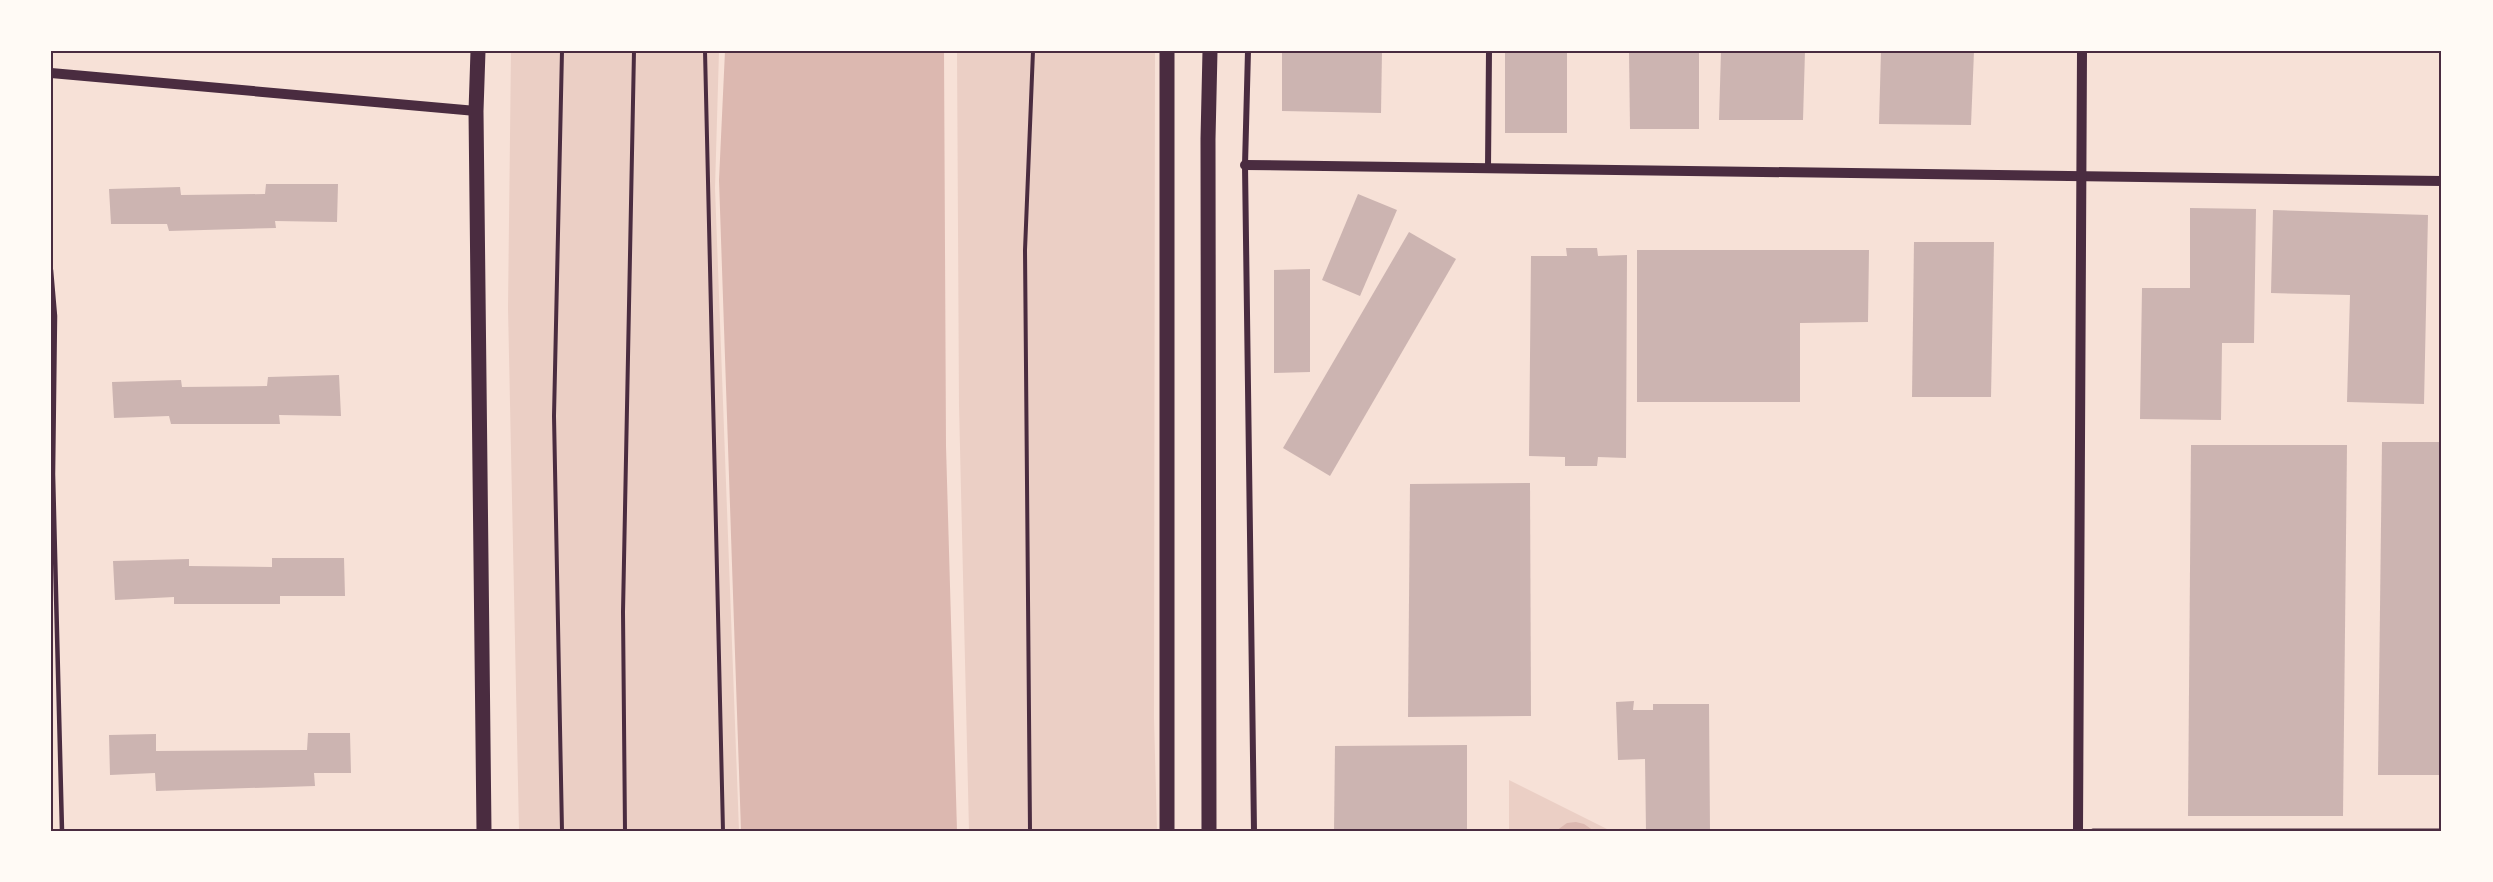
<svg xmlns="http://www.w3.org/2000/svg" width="2493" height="882" font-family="'DM Sans',sans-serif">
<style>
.green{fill:#ebcfc5}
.water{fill:#dcb8b0}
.building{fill:#ccb4b1}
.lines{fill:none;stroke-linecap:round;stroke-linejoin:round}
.path{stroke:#4a2c40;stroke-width:4}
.service{stroke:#4a2c40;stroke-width:4.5}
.pedestrian{stroke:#4a2c40;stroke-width:5}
.minor{stroke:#4a2c40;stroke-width:6}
.tertiary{stroke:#4a2c40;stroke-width:10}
.primary{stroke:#4a2c40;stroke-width:15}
.neatline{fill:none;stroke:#4a2c40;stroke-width:2}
</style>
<rect width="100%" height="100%" fill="#f7e1d7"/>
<!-- green -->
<g class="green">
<path d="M511,51h208l-4,137 24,643h-220l-11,-523z"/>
<path d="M957,51h198l-1,667 3,113h-188l-10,-426z"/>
<path d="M1509,780l102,51h-102z"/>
</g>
<!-- water -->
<g class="water">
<path d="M725,51h219l2,395 11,385h-216l-22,-651z"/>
<path d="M1576,822l8,2 10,7h-38l11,-8z"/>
</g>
<!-- building -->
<g class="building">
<path d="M1282,51h100l-1,62 -99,-2z"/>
<rect x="1505" y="51" width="62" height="82"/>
<path d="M1629,51h70v78h-69z"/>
<path d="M1721,51h84l-2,69h-84z"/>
<path d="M1881,51h93l-3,74 -92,-1z"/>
<path d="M266,184h72l-1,38 -62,-1 1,7 -107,3 -2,-7h-56l-2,-35 71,-2 1,8 84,-1z"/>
<path d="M1358,194l39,16 -37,86 -38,-16z"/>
<path d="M2190,208l66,1 -2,134h-32l-1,77 -81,-1 2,-131h48z"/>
<path d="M2273,210l155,5 -4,189 -77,-2 3,-107 -79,-2z"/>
<path d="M1409,232l47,27 -126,217 -47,-28z"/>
<path d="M1914,242h80l-3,155h-79z"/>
<path d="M1566,248h31l1,8 29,-1 -1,203 -28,-1 -1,9h-32v-9l-36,-1 2,-200h36z"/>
<path d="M1637,250h232l-1,72 -68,1v79h-163z"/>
<path d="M1310,269v103l-36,1v-103z"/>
<path d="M339,375l2,41 -62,-1 1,9h-109l-2,-8 -55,2 -2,-36 69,-2 1,7 85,-1 1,-9z"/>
<path d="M2382,442h60v333h-64z"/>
<path d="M2191,445h156l-4,371h-155z"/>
<path d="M1530,483l1,233 -123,1 2,-233z"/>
<path d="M272,558h72l1,38h-65v8h-106v-7l-59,3 -2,-39 76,-2v7l83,1z"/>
<path d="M1634,701l-1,9h20v-6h56l1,127h-64l-1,-72 -27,1 -2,-58z"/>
<path d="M308,733h42l1,40h-37l1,13 -159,5 -1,-18 -45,2 -1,-40 47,-1v17l151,-1z"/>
<path d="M1467,745v86h-133l1,-85z"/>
</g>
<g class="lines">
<!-- path -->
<g class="path">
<path d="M562,51l-8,365 8,415"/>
<path d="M705,51l18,780"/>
<path d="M625,831l-2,-219 11,-561"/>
<path d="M1030,831l-5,-581 8,-199"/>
</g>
<!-- service -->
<path class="service" d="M51,270l4,46 -2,158 9,357"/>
<!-- pedestrian -->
<path class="pedestrian" d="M2093,831h349"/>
<!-- minor -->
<g class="minor">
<path d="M1248,51l-3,114 9,666"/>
<path d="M1488,168l1,-117"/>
</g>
<!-- tertiary -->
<g class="tertiary">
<path d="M51,73l425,38"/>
<path d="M1245,165l1197,16"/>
<path d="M2078,831l4,-780"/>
</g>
<!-- primary -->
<g class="primary">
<path d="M478,51l-2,60 8,720"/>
<path d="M1167,831v-780"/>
<path d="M1209,831l-1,-692 2,-88"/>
</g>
</g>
<!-- border -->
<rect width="2493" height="882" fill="none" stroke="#fffaf5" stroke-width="105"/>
<rect x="52" y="52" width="2388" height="778" class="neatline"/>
</svg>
